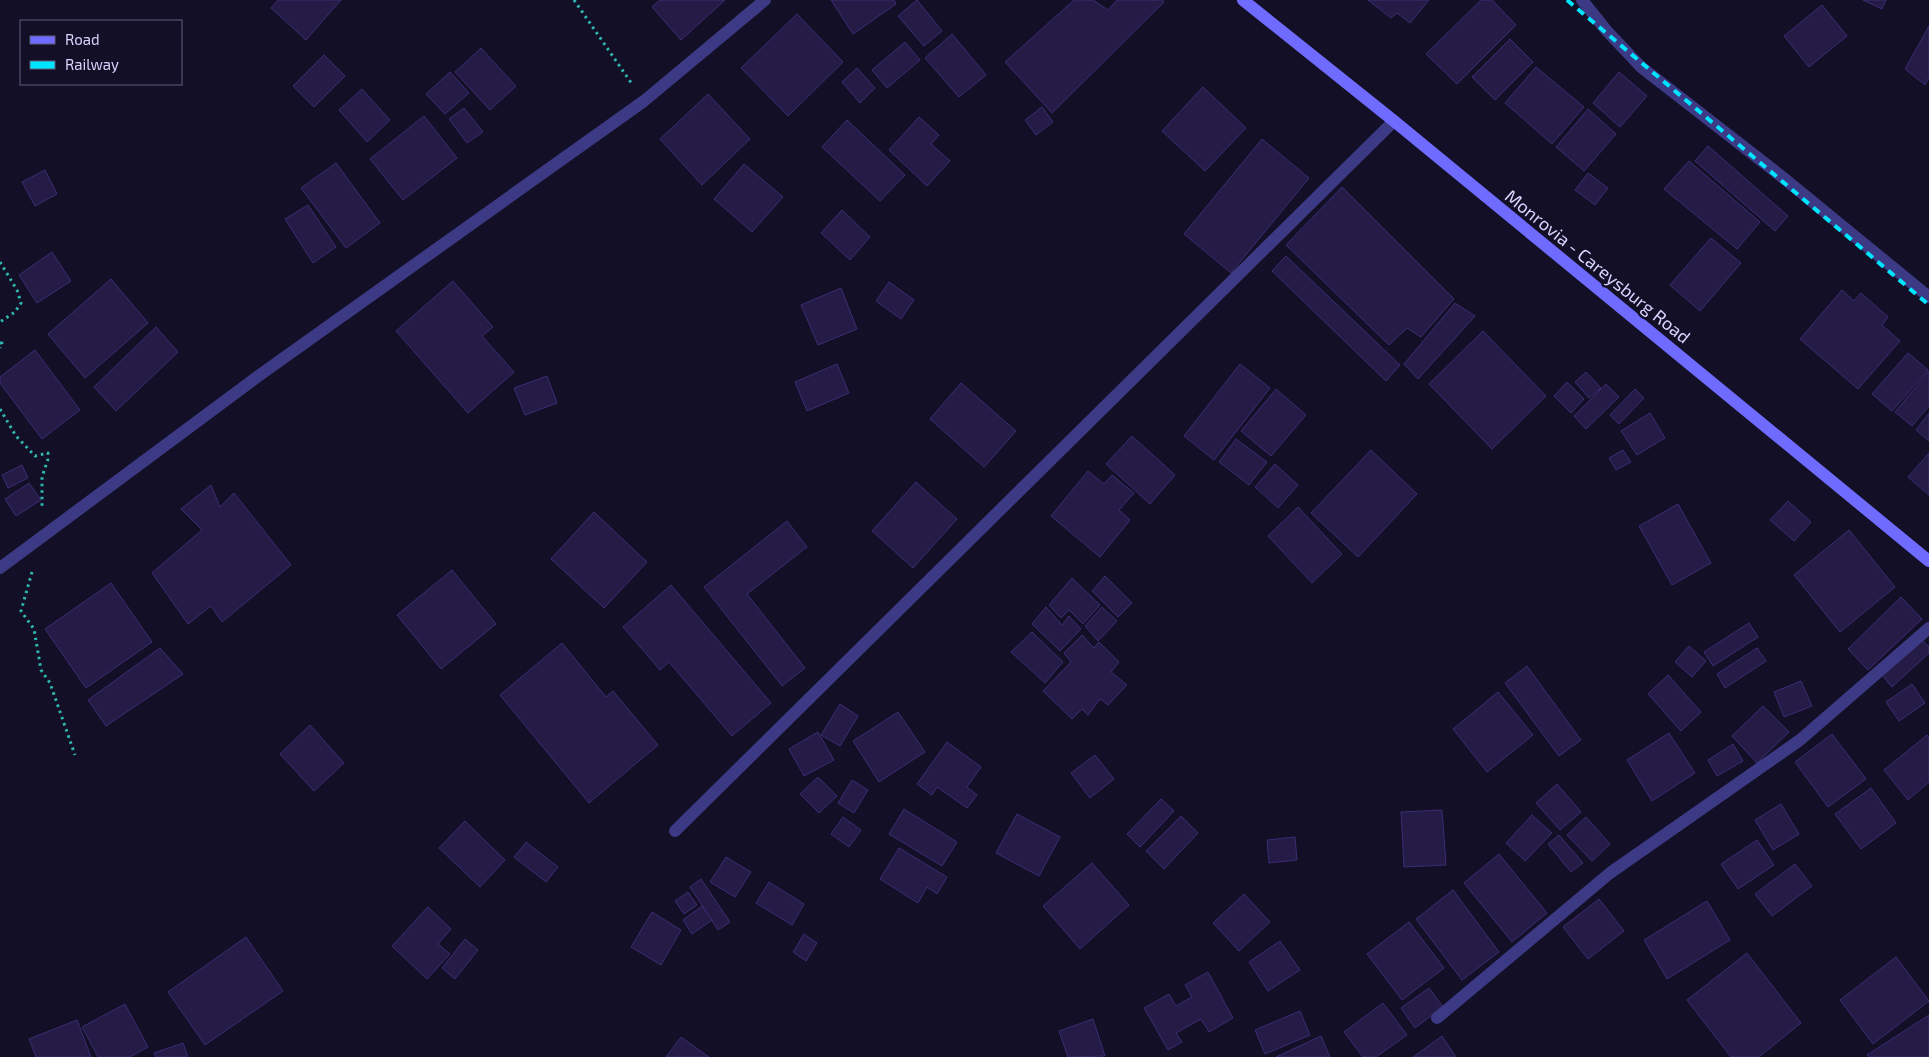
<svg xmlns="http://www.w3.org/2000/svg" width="1929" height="1057" font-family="'Exo 2',sans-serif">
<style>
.building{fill:#241b47;stroke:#3b2d73}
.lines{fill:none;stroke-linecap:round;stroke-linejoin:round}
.path{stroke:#2fb8b0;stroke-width:3;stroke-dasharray:2.5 4;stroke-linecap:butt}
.street{stroke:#3d3a85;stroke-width:12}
.secondary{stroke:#6f6bff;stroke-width:12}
.rail{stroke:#00e5ff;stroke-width:4;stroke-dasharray:8 6;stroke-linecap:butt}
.labels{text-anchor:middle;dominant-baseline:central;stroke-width:5;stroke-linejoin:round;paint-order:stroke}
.street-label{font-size:18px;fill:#d9d4ff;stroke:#130f26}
</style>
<rect width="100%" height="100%" fill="#130f26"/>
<!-- building -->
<g class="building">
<path d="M278,0h63l-35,40 -35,-32z"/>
<path d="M660,0h65l-44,40 -29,-33z"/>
<path d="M831,0h63l2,4 -43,30z"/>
<path d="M917,0l25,31 -18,15 -26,-30z"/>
<path d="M1074,0h19l15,10 9,-10h45l2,2 -112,111 -47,-51z"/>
<path d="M1368,0h61l-19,23 -13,-10 -6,5z"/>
<path d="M1481,0h11l24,25 -59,59 -31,-30z"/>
<path d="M1863,0h23l-4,9z"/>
<path d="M1822,5l25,31 -38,31 -25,-31z"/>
<path d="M797,14l46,48 -55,54 -47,-48z"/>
<path d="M1929,26v51l-4,8 -20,-16z"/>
<path d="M952,34l34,41 -27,22 -34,-39z"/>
<path d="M1510,39l23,23 -38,38 -23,-23z"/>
<path d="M905,42l15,18 -33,28 -15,-18z"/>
<path d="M481,48l35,38 -26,24 -35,-38z"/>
<path d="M324,55l21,21 -31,31 -21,-21z"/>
<path d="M1536,67l48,40 -32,37 -47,-41z"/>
<path d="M857,68l18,20 -15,15 -18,-21z"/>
<path d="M450,72l19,21 -24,21 -19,-20z"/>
<path d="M1619,72l28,24 -27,31 -27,-24z"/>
<path d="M1203,87l43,41 -41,43 -43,-40z"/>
<path d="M362,89l28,31 -23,22 -28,-32z"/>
<path d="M708,94l42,45 -48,46 -42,-46z"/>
<path d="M1042,107l11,15 -17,13 -11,-15z"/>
<path d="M464,108l19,24 -16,11 -18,-24z"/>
<path d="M1588,109l28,25 -32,37 -28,-24z"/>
<path d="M424,116l33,42 -54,42 -33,-41z"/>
<path d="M919,117l20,18 -8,9 19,17 -23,25 -38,-36z"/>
<path d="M847,120l58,55 -25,26 -58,-54z"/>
<path d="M1262,139l47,39 -78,95 -47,-39z"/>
<path d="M1708,146l80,70 -13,15 -80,-70z"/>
<path d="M1689,161l71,61 -23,27 -73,-60z"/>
<path d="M336,163l44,60 -34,25 -45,-60z"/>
<path d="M744,164l39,33 -31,35 -38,-33z"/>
<path d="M45,170l12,24 -22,12 -13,-24z"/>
<path d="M1588,173l20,15 -13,17 -20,-15z"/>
<path d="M1342,187l112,112 -33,38 -14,-9 -18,17 -103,-100z"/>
<path d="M308,205l28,42 -23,16 -28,-44z"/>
<path d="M842,210l28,27 -20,23 -29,-27z"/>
<path d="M1711,238l30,25 -41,48 -30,-26z"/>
<path d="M52,252l19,29 -34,22 -18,-28z"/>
<path d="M1286,256l114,109 -14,16 -114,-110z"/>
<path d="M111,279l37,44 -63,55 -37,-44z"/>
<path d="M453,281l40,46 -11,9 32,36 -46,41 -72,-82z"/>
<path d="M889,282l25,18 -13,19 -25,-18z"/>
<path d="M841,288l16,41 -39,16 -17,-40z"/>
<path d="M1842,290l12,11 7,-8 27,24 -6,8 18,16 -42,48 -58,-50z"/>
<path d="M1455,303l20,13 -57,63 -14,-15z"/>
<path d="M156,327l22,25 -62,59 -22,-24z"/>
<path d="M1483,331l63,65 -54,53 -63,-65z"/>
<path d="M35,350l45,60 -38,29 -42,-56v-6z"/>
<path d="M1908,353l20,17 -36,41 -20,-17z"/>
<path d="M837,364l12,29 -42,18 -12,-29z"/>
<path d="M1240,364l30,24 -56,72 -30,-24z"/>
<path d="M1929,371v35l-17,20 -17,-14z"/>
<path d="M1586,372l15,16 -12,10 -14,-16z"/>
<path d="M547,376l10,27 -32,12 -11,-27z"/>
<path d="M1567,382l17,17 -13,14 -17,-17z"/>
<path d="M961,383l55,48 -32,36 -54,-48z"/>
<path d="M1606,384l13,13 -33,32 -12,-13z"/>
<path d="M1276,389l30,26 -35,41 -30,-25z"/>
<path d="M1635,389l9,9 -25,26 -9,-9z"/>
<path d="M1650,413l15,25 -28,17 -16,-24z"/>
<path d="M1929,413v28l-13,-11z"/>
<path d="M1132,436l43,39 -25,29 -44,-40z"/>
<path d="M1236,439l31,23 -18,23 -30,-23z"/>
<path d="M1371,450l46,44 -59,63 -47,-44z"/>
<path d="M1623,450l8,12 -15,8 -7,-12z"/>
<path d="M1929,453v42l-21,-18z"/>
<path d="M1275,464l23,21 -20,23 -23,-21z"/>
<path d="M22,465l6,13 -20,10 -6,-13z"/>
<path d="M1088,471l16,13 8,-9 22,18 -15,17 11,10 -30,37 -49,-41z"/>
<path d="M916,482l41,37 -44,49 -41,-37z"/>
<path d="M29,483l12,17 -25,16 -11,-17z"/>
<path d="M211,485l9,22 14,-14 57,72 -69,57 -11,-16 -23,18 -36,-51 50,-43 -21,-21z"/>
<path d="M1788,501l23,21 -17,19 -24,-21z"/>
<path d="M1678,504l33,59 -39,22 -33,-59z"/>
<path d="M1298,507l44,47 -30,29 -44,-47z"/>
<path d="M594,512l53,50 -43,46 -53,-49z"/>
<path d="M787,521l20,26 -60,47 58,74 -23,18 -78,-99z"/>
<path d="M1849,530l46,57 -55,45 -46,-57z"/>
<path d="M452,570l44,54 -55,45 -44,-54z"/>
<path d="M1105,576l27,27 -14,14 -26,-26z"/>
<path d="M1072,578l28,27 -17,19 -14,-14 -8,8 -12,-13z"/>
<path d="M111,583l41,59 -66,46 -41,-59z"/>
<path d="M671,585l100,118 -39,33 -63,-74 -9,8 -37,-43z"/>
<path d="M1901,597l21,22 -54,51 -20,-21z"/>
<path d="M1046,607l16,18 7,-9 12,13 -21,22 -28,-27z"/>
<path d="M1102,607l15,14 -19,20 -13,-15z"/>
<path d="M1749,623l9,14 -45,29 -9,-14z"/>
<path d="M1032,632l31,30 -18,21 -34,-31z"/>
<path d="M1082,635l12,13 5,-6 20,20 -8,10 16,13 -19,20 -8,-6 -12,16 -6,-6 -10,10 -29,-28 28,-29 -7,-9z"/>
<path d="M1921,639l8,8v6l-37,34 -10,-12z"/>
<path d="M562,643l44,54 7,-6 45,54 -69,58 -89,-108z"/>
<path d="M1689,646l17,15 -14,16 -17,-15z"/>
<path d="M160,648l23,26 -77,52 -18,-26z"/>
<path d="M1757,648l9,13 -41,27 -8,-14z"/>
<path d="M1527,666l54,74 -22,16 -54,-73z"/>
<path d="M1668,675l33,37 -20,19 -33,-37z"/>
<path d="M1801,681l11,25 -28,11 -10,-25z"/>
<path d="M1912,684l13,19 -26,18 -13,-19z"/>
<path d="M1498,692l35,43 -46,37 -34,-43z"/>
<path d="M840,704l18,12 -18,30 -19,-11z"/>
<path d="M1763,706l26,26 -32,31 -25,-27z"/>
<path d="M898,712l27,40 -46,30 -26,-41z"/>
<path d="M310,725l34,38 -30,28 -34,-37z"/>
<path d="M818,732l16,28 -30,16 -15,-27z"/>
<path d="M1669,733l26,40 -43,28 -25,-41z"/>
<path d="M1832,734l34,45 -38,28 -33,-45z"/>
<path d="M1927,735l2,2v45l-21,18 -24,-30z"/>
<path d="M947,742l34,25 -14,20 10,8 -10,13 -30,-21 -5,8 -15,-11z"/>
<path d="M1733,744l10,17 -26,15 -9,-16z"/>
<path d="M1095,755l19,24 -24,19 -19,-25z"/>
<path d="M818,777l19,19 -18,17 -19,-19z"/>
<path d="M852,780l16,10 -14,23 -16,-10z"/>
<path d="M1557,784l24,28 -21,18 -24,-27z"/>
<path d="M1871,788l25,35 -35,26 -26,-35z"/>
<path d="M1161,799l13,12 -34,36 -13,-13z"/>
<path d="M1781,804l18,30 -26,16 -18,-30z"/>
<path d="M904,809l53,33 -15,24 -53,-32z"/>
<path d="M1442,810l4,55 -42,2 -3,-55z"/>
<path d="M1017,814l43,23 -21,39 -43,-23z"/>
<path d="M1532,815l20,18 -27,28 -19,-18z"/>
<path d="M1181,816l17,17 -34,36 -18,-18z"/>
<path d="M843,817l18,13 -12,17 -18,-13z"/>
<path d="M1586,817l24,27 -18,17 -25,-26z"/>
<path d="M465,821l40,39 -25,27 -41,-39z"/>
<path d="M1559,835l24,28 -12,9 -23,-28z"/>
<path d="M1295,837l2,23 -28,3 -2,-23z"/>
<path d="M1757,840l17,25 -36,24 -17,-25z"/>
<path d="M526,842l32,25 -12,15 -32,-25z"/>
<path d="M899,848l48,29 -10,17 -10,-7 -9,16 -38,-24z"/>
<path d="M1499,854l48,59 -35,29 -48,-59z"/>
<path d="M726,857l25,15 -16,25 -25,-15z"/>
<path d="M1092,863l37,42 -49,44 -37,-43z"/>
<path d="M1795,864l17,22 -40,30 -17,-22z"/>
<path d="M701,879l29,43 -12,8 -28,-43z"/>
<path d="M769,882l35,22 -12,21 -36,-22z"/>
<path d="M1453,890l46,62 -37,28 -46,-61z"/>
<path d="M688,892l9,13 -13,9 -9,-13z"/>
<path d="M1244,894l26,28 -31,29 -26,-28z"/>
<path d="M1599,899l25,32 -36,28 -25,-32z"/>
<path d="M1707,901l23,39 -63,39 -23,-39z"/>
<path d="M702,906l10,14 -20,14 -9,-14z"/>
<path d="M428,907l23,22 -13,15 12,10 -23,25 -35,-33z"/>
<path d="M652,912l29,18 -20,35 -30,-18z"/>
<path d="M1409,922l35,46 -42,32 -35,-46z"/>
<path d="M804,934l13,9 -11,18 -13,-9z"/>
<path d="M246,937l37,54 -78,54 -37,-53z"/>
<path d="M465,939l13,11 -23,29 -13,-11z"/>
<path d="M1280,941l20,29 -32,21 -19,-29z"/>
<path d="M1747,953l54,70 -42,34h-28l-44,-57z"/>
<path d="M1896,957l33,44 -56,43 -33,-44z"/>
<path d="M1208,972l25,46 -24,14 -8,-13 -25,14 6,9 -14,8 -24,-42 25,-14 7,12 16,-9 -7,-12z"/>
<path d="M1429,988l14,19 -28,21 -14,-20z"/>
<path d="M1383,1003l24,32 -31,22h-13l-19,-25z"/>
<path d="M125,1004l23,43 -18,10h-32l-16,-30z"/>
<path d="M1300,1011l10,24 -45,19 -10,-24z"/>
<path d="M1929,1015v42h-60l-2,-2z"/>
<path d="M1093,1019l12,37 -37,1 -9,-26z"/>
<path d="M77,1020l14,37h-55l-7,-18z"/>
<path d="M1321,1036l9,21h-54z"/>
<path d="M1442,1036l14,21h-43z"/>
<path d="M681,1037l28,20h-43z"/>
<path d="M183,1043l5,14h-32l-2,-4z"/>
</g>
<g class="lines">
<!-- path -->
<g class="path">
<path d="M574,0l58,84"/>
<path d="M0,262l17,28 4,13 -6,9 -15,10"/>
<path d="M0,343h2l-2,5"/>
<path d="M0,409l16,27 19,20 13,-3v6l-6,18v32"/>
<path d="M32,572l-11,39 13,18 7,41 9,13 25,72"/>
</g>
<!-- street -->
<g class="street">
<path d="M1582,0l24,30 35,37 140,109 148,121"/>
<path d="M0,568l257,-191 387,-276 121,-101"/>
<path d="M675,831l719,-710"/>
<path d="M1437,1018l173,-145 190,-133 129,-112"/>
</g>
<!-- secondary -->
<path class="secondary" d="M1243,0l151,121 535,440"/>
<!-- rail -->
<path class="rail" d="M1567,0l362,305"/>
</g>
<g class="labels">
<!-- street labels -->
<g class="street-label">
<text transform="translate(1598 266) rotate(39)">Monrovia - Careysburg Road</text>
</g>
</g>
<!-- legend -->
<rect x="20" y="20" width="162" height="65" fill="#130f26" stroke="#625e7d"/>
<rect x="30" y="36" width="25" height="8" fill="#6f6bff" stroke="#625e7d"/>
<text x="65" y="45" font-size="15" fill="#d9d4ff">Road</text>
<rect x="30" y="61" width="25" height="8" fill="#00e5ff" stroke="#625e7d"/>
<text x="65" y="70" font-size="15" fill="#d9d4ff">Railway</text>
</svg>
